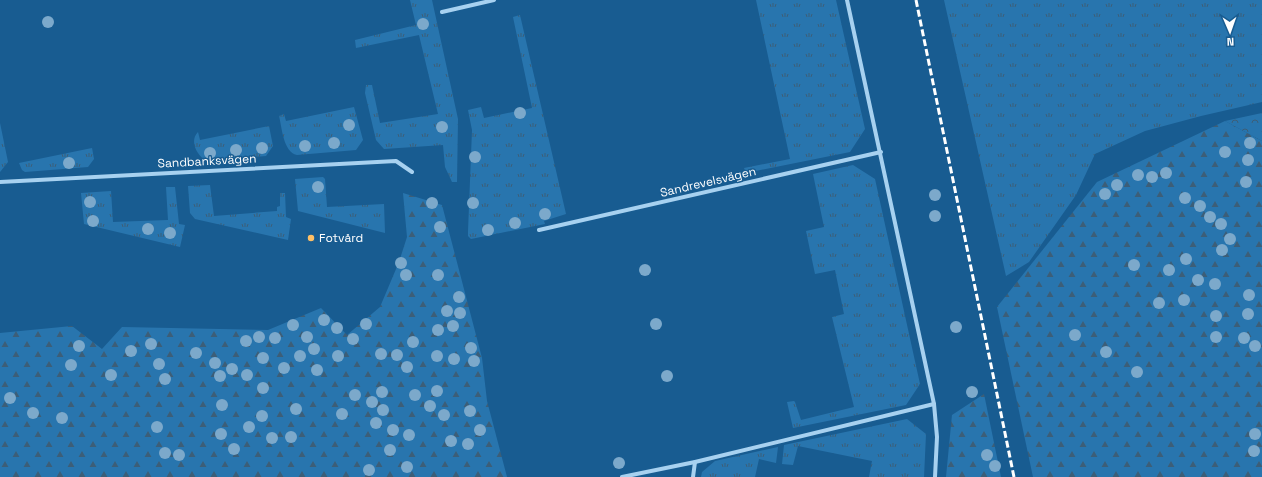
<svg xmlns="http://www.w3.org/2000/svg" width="1262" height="477" font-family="'Space Grotesk',sans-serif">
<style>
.grass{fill:url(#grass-tufts)}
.forest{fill:url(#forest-firs)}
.park{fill:url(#park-crowns)}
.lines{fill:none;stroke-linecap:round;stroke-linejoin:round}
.street{stroke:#a7d1f0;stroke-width:4}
.rail{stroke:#fff;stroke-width:3;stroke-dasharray:7 3;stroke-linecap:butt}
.tree{fill:#7ca9cb}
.poi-dot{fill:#ffc066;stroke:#185c91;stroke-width:1.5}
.labels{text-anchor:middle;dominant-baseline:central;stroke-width:3;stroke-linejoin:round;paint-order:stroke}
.street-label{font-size:12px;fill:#fff;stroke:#185c91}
.poi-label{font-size:12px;fill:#fff;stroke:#185c91;text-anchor:start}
</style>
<defs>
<pattern id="grass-tufts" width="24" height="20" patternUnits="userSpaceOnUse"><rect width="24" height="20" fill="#2875ae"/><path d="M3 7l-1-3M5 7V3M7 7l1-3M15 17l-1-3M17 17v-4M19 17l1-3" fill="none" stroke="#3c5e78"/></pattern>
<pattern id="forest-firs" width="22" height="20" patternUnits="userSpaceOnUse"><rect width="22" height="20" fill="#2875ae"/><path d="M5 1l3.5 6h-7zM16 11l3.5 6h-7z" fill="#3c5e78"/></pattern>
<pattern id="park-crowns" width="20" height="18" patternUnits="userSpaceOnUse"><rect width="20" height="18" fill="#2875ae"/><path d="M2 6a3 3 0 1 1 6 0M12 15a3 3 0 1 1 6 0" fill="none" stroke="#3c5e78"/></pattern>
</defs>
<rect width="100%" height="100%" fill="#185c91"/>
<!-- grass -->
<g class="grass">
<path d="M410,0h22l26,119 -1,63h-5l-7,-15 -2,-22 -59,4 -8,-9 -11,-47 1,-8h6l8,38 58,-9 -19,-79 -63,13 -1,-8 61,-15z"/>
<path d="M756,0h80l29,129 -15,23 -104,21 -2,-5 46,-9z"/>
<path d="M944,0h318v102l-61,14 -56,15 -50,23 -19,41 -47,67 -23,14z"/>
<path d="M520,15l46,199 -22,7 1,3 -74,15 -3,-3v-4l4,-102 -4,-20 13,-3 3,11 48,-10 -19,-91z"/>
<path d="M354,107l9,33 -7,10 -59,5c-14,-3 -15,-28 -18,-39l5,-2 2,7z"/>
<path d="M0,123l8,39 -8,10z"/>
<path d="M269,126l4,20 -7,10 -60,5c-9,-6 -17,-20 -8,-29l2,8z"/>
<path d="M92,148l2,11 -6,8 -63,5 -3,-2 -3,-7z"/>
<path d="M853,165l22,14 45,205 -14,21 -113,23 -6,-26 7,-1 1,1 6,18 53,-13 -22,-90 12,-3 -9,-44 -20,4 -9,-43 18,-4 -11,-53z"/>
<path d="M323,177l2,2 2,28 57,-3 1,29 -87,-22 -3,-32z"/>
<path d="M210,185l4,31 63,-5v-4l3,-1v-13h5l1,24 5,2 -3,21 -93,-21 -5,-6 -2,-27z"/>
<path d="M166,187h9l4,37 6,1 -5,22 -96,-23 -3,-31 30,-2 2,31 55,-2z"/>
<path d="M907,419l19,15 -2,43h-55l3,-16 -74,-15 -5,19 -11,-1 2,-19z"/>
<path d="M778,447l-2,16 -17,-4 -4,18h-54l1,-5 13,-11z"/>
</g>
<!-- forest -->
<g class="forest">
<path d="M1225,121l37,20v336h-229l-36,-170 100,-125z"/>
<path d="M403,193l39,12 40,153 5,43 20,76h-507v-144l72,-7 30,23 20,-22 146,3 53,-22 26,27 33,-28 19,-45 8,-25z"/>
<path d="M984,394l17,83h-55l6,-62z"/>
</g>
<!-- park -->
<path class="park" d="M1262,113v28l-37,-20z"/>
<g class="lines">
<!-- street -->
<g class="street">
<path d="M847,0l87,404 3,33 -2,40"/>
<path d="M442,12l52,-12"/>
<path d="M0,182l396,-21 16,11"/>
<path d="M539,230l342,-78"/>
<path d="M622,477l73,-15 239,-58"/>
<path d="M693,477l2,-15"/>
</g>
<!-- rail -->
<path class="rail" d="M916,0l98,477"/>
</g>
<!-- trees -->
<g class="tree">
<circle cx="48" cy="22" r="6"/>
<circle cx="423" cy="24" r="6"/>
<circle cx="520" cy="113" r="6"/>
<circle cx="349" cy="125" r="6"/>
<circle cx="442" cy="127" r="6"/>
<circle cx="334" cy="143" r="6"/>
<circle cx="1250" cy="143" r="6"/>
<circle cx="305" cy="146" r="6"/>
<circle cx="262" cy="148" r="6"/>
<circle cx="236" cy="150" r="6"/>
<circle cx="1225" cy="152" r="6"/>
<circle cx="210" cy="153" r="6"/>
<circle cx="475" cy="157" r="6"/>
<circle cx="1248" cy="160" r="6"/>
<circle cx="69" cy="163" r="6"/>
<circle cx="1166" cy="173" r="6"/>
<circle cx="1138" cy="175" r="6"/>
<circle cx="1152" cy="177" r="6"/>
<circle cx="1246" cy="182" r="6"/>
<circle cx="1117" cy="185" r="6"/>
<circle cx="318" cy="187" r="6"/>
<circle cx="1105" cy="194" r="6"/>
<circle cx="935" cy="195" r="6"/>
<circle cx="1185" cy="198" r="6"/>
<circle cx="90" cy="202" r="6"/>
<circle cx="432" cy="203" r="6"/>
<circle cx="473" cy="203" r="6"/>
<circle cx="1200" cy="206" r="6"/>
<circle cx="545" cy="214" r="6"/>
<circle cx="935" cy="216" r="6"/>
<circle cx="1210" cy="217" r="6"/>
<circle cx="93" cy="221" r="6"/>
<circle cx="515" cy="223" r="6"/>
<circle cx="1221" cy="224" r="6"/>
<circle cx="440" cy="227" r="6"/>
<circle cx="148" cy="229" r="6"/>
<circle cx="488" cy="230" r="6"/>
<circle cx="170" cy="233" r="6"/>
<circle cx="1230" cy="239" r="6"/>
<circle cx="1222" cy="250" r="6"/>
<circle cx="1186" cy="259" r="6"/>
<circle cx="401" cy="263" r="6"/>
<circle cx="1134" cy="265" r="6"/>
<circle cx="645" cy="270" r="6"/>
<circle cx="1169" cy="270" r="6"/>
<circle cx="406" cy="275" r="6"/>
<circle cx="438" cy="275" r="6"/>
<circle cx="1198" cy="280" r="6"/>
<circle cx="1215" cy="284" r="6"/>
<circle cx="1249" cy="295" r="6"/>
<circle cx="459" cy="297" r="6"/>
<circle cx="1184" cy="300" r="6"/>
<circle cx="1159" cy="303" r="6"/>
<circle cx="447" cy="311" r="6"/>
<circle cx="460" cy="313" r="6"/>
<circle cx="1248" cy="314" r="6"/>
<circle cx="1216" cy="316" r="6"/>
<circle cx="324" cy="320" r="6"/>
<circle cx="366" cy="324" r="6"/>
<circle cx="656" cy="324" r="6"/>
<circle cx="293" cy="325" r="6"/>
<circle cx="453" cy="326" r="6"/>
<circle cx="956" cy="327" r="6"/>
<circle cx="337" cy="328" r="6"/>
<circle cx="438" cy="330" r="6"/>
<circle cx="1075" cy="335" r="6"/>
<circle cx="259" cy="337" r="6"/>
<circle cx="307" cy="337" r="6"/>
<circle cx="1216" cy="337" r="6"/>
<circle cx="275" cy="338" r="6"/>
<circle cx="1244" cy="338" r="6"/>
<circle cx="353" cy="339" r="6"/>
<circle cx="246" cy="341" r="6"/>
<circle cx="413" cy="342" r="6"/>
<circle cx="151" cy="344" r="6"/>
<circle cx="79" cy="346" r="6"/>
<circle cx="1255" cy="346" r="6"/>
<circle cx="471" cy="348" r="6"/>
<circle cx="314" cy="349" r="6"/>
<circle cx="131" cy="351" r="6"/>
<circle cx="1106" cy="352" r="6"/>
<circle cx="196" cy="353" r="6"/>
<circle cx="381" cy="354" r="6"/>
<circle cx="397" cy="355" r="6"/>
<circle cx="300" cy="356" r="6"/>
<circle cx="338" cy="356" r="6"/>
<circle cx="437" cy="356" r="6"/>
<circle cx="263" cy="358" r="6"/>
<circle cx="454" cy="359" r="6"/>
<circle cx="474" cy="361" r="6"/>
<circle cx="215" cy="363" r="6"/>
<circle cx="159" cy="364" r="6"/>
<circle cx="71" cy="365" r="6"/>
<circle cx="407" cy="367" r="6"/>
<circle cx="284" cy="368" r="6"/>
<circle cx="232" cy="369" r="6"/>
<circle cx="317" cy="370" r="6"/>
<circle cx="1137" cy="372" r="6"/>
<circle cx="111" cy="375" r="6"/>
<circle cx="247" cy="375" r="6"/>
<circle cx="220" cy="376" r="6"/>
<circle cx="667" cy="376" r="6"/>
<circle cx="165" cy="379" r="6"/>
<circle cx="263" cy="388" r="6"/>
<circle cx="437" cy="391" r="6"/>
<circle cx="382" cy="392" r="6"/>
<circle cx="972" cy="392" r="6"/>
<circle cx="355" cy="395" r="6"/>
<circle cx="415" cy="395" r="6"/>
<circle cx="10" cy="398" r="6"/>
<circle cx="372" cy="402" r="6"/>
<circle cx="222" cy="405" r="6"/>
<circle cx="430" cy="406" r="6"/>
<circle cx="296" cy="409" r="6"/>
<circle cx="383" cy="410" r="6"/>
<circle cx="470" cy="411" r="6"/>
<circle cx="33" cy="413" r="6"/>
<circle cx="342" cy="414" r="6"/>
<circle cx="444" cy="415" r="6"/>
<circle cx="262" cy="416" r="6"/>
<circle cx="62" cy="418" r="6"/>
<circle cx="376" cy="423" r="6"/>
<circle cx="157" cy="427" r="6"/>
<circle cx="249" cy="427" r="6"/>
<circle cx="393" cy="430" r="6"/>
<circle cx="480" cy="430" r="6"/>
<circle cx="221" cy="434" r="6"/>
<circle cx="1255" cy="434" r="6"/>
<circle cx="409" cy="435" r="6"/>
<circle cx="291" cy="437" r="6"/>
<circle cx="272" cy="438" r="6"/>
<circle cx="451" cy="441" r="6"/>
<circle cx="468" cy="444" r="6"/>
<circle cx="234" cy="449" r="6"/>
<circle cx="390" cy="450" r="6"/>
<circle cx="1254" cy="451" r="6"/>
<circle cx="165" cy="453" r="6"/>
<circle cx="179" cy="455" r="6"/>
<circle cx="987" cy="455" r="6"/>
<circle cx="619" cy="463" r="6"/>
<circle cx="995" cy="466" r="6"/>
<circle cx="407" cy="467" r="6"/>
<circle cx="369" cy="470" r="6"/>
</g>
<!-- markers -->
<circle class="poi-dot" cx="311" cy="238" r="4"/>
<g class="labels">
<!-- street labels -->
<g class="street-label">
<text transform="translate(207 161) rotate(-3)">Sandbanksvägen</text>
<text transform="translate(708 182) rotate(-13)">Sandrevelsvägen</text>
</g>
<!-- poi labels -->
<g class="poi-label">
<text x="319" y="238">Fotvård</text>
</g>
</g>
<!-- north arrow -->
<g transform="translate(1230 32) rotate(178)" stroke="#185c91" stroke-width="3" paint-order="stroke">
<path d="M0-3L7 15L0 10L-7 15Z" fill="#ffffff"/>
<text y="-6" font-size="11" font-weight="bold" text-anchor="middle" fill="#ffffff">N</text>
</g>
</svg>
